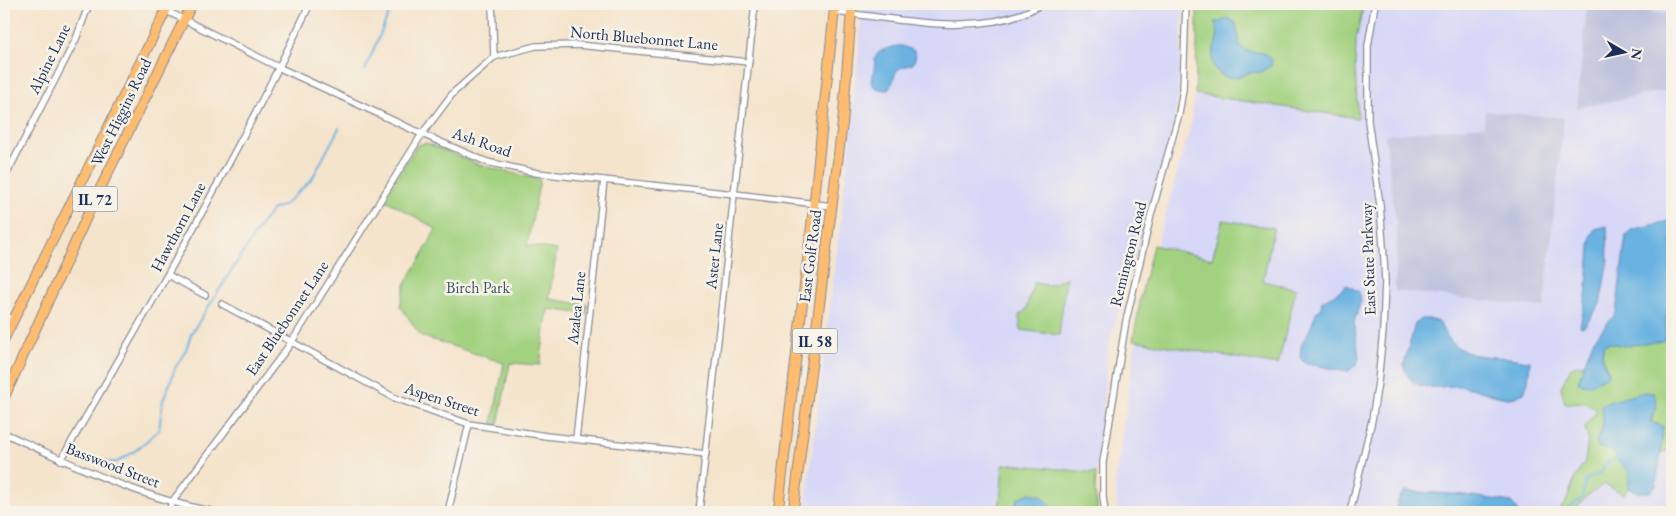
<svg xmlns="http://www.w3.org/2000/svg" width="1676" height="516" font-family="'EB Garamond',serif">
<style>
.built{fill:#d7d7f8}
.industrial{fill:#bfc2dd}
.green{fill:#a2d17f;stroke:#5e806e}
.water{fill:#69b2e1;stroke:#4270a0}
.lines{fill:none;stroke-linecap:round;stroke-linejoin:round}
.stream{stroke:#69b2e1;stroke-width:2}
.minor-casing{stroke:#888a95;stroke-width:8}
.primary-casing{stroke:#888a95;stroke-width:11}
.minor{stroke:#fff;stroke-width:5.5}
.primary{stroke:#febc70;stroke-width:9}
.labels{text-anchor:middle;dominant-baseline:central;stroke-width:5;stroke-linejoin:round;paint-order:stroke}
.shield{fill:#f7f3e8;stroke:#5d6a87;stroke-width:1}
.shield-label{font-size:15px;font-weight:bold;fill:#1b2f5e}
.street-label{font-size:16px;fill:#1b2f5e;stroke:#f7f3e8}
.park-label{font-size:16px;fill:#3d5866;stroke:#f7f3e8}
</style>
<rect width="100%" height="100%" fill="#f7f3e8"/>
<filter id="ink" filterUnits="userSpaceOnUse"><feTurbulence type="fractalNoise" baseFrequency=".02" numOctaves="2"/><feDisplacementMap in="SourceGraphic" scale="10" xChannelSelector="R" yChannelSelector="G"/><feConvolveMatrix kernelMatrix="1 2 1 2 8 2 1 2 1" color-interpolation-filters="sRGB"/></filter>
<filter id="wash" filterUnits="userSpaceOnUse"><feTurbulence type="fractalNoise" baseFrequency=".0096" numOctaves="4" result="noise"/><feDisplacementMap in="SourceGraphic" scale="20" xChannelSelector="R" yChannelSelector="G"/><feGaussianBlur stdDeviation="1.12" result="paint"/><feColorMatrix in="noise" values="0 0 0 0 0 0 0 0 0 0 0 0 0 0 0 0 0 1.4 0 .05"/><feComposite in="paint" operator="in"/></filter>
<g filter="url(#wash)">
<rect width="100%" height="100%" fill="#f5e4cc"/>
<!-- built -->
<g class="built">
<path d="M863,4h320l-5,94 -7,36 -62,210 -13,129 -84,-9 -8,1 -5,47h-194l45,-370z"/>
<path d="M1197,4h475v508h-554l-3,-29 20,-135 22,-104 34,-119 4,-31 2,-51z"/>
</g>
<!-- industrial -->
<g class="industrial">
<path d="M1587,6l85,8v75l-95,19z"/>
<path d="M1485,111l79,7 -20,189 -149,-16 2,-60 -12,-96 99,-9z"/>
</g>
<!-- green -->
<g class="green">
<path d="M1197,4h167l-8,35 -1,29 3,50 -163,-24 2,-51z"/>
<path d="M426,143l54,22 60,15 -13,65 30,5 -8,49 39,6 -2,9 -38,-5 -8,56 -30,-2 -12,62 -6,-1 12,-61 -83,-27 -21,-30 6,-24 15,-24 15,-29 -52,-30 33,-54z"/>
<path d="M1223,220l51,8 -11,53 33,8 -18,76 -145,-25 9,-49 11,-46 59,14z"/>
<path d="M1066,277l-7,58 -38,-5 -2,-15 7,-5 8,-28c13,5 21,3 32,-5z"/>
<path d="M1672,301v146l-2,3 -9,3v-11l2,-4c-11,-15 -15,-14 -6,-31h-56c4,16 3,19 -5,34l2,6 17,5 1,7 14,14 -2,15 -4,6 -20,-10 -17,12 -15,16h-16l10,-10 8,-22 11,-19 3,-22 -3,-13 12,-15c-10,-11 -20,-9 -32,-7l-4,-17 10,-20 13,-3 -6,18 31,-10c-6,-9 -8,-16 -5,-27l5,-2 16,3 42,-11 -2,-16z"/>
<path d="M1012,464l84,9 -1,20 3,19h-99l4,-47z"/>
</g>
<!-- water -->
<g class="water">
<path d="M1228,18l8,5 4,23c13,12 23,0 32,14l-1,6c-5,1 -6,4 -10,6 -3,1 -8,0 -12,1 -11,4 -22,9 -32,-2 -14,-16 9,-34 -3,-49h6z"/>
<path d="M897,46h5l12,5 2,4 -3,9c-27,6 -12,12 -26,26 -8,-1 -15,-1 -16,-10 9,-21 -6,-27 26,-34z"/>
<path d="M1672,220v81l-7,18 2,16 -4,6 -38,5 -16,-3 -5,2c-4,11 -1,18 5,27l-2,5 -19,8 -10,-2 6,-19 9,-23 23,-28 10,-78 5,-5z"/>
<path d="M1607,226l1,34 -8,44 -16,23 -4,-1 6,-29 5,-61 4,-7z"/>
<path d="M1347,285l12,7 2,9 -7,21 5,36 -2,6 -10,8 -42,-9 -4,-4c-3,-14 4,-20 10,-32 2,-5 3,-11 6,-16l4,-1 1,-9 15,-8z"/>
<path d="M1422,319h8l9,3c18,37 35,33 72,36 7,1 13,3 19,3l-2,21 -4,11c-5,2 -9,5 -15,5 -16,-1 -32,-10 -48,-12 -15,-1 -28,4 -42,-1 -10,-4 -14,-12 -15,-21l11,-40z"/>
<path d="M1644,392l10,1 3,14 -6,11v4l12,4 -2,27 -5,32 -6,7h-11l-11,-4 2,-15 -14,-14 -1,-7 -17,-5 -2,-6c8,-15 9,-18 5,-34l1,-3z"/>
<path d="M1405,491l60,4 46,7 8,10h-124l4,-14z"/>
<path d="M1030,493l11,2 16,17h-44l5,-14z"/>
</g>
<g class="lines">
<!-- stream -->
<g class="stream">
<path d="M365,70l28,-66"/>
<path d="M4,463l4,-9"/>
<path d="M92,463l25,-1 18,-11 24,-21 4,-30 8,-19 4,-13 11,-18 5,-16 71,-111 10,-13 12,-5 7,-6 21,-20 27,-51"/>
<path d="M1563,512l19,-14 4,-18 17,-9 2,-7 11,-5"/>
</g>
</g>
</g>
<g filter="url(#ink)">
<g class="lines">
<defs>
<g id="minor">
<path d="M153,4l127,64 142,66 65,28 50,11 198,21 97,12"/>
<path d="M492,4l2,53"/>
<path d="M834,12c66,6 148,28 208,-8"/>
<path d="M4,179l72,-140 13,-35"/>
<path d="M168,275l37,20"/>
<path d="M222,304l173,94 74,26 77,12 160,18"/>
<path d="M4,316l8,3"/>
<path d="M4,433c67,31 138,66 212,79"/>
<path d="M576,439l28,-259"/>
<path d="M61,460c87,-150 174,-300 249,-456"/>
<path d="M169,512l3,-10 119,-159 131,-209 31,-41 41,-36 42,-11 42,-1 171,17"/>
<path d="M448,512l21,-88"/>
<path d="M699,512l56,-508"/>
<path d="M1105,512l-2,-15v-35l23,-141 25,-106 28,-101 4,-25 3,-85"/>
<path d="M1350,512l22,-92 6,-38 5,-51 2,-49 -1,-23 -4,-54 -12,-84v-75l7,-42"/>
</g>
<g id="primary">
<path d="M4,339l165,-335"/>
<path d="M4,398l89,-195 99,-199"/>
<path d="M778,512l36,-308 21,-200"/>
<path d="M793,512l50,-393 9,-115"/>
</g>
</defs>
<!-- minor casing -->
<use href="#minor" class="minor-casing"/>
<!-- primary casing -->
<use href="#primary" class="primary-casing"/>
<!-- minor -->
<use href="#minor" class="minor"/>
<!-- primary -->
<use href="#primary" class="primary"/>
</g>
</g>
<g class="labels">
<!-- shield labels -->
<g class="shield">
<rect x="72.5" y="186.5" width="45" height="25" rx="4"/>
<rect x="792.5" y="328.5" width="45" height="25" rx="4"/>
</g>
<g class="shield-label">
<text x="95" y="199">IL 72</text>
<text x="815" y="341">IL 58</text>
</g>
<!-- street labels -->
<g class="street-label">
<text transform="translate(644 38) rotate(5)">North Bluebonnet Lane</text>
<text transform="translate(49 59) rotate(-64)">Alpine Lane</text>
<text transform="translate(121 112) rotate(-64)">West Higgins Road</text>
<text transform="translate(482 142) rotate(19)">Ash Road</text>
<text transform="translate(178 227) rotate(-62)">Hawthorn Lane</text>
<text transform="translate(1128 254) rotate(-76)">Remington Road</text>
<text transform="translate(714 256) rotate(-84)">Aster Lane</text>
<text transform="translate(810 256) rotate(-83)">East Golf Road</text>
<text transform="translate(1368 259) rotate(-92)">East State Parkway</text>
<text transform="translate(576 308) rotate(-84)">Azalea Lane</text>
<text transform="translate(287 318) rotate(-56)">East Bluebonnet Lane</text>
<text transform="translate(442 399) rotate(18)">Aspen Street</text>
<text transform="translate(113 465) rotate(21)">Basswood Street</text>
</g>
<!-- park labels -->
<g class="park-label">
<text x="478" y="287">Birch Park</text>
</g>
</g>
<!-- margin -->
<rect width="1676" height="516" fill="none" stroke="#f7f3e8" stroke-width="20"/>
<!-- north arrow -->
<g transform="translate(1624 52) rotate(99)" stroke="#f7f3e8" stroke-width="4" paint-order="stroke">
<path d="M0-4L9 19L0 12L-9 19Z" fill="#1b2f5e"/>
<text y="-8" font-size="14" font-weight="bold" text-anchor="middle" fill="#1b2f5e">N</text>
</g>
</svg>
